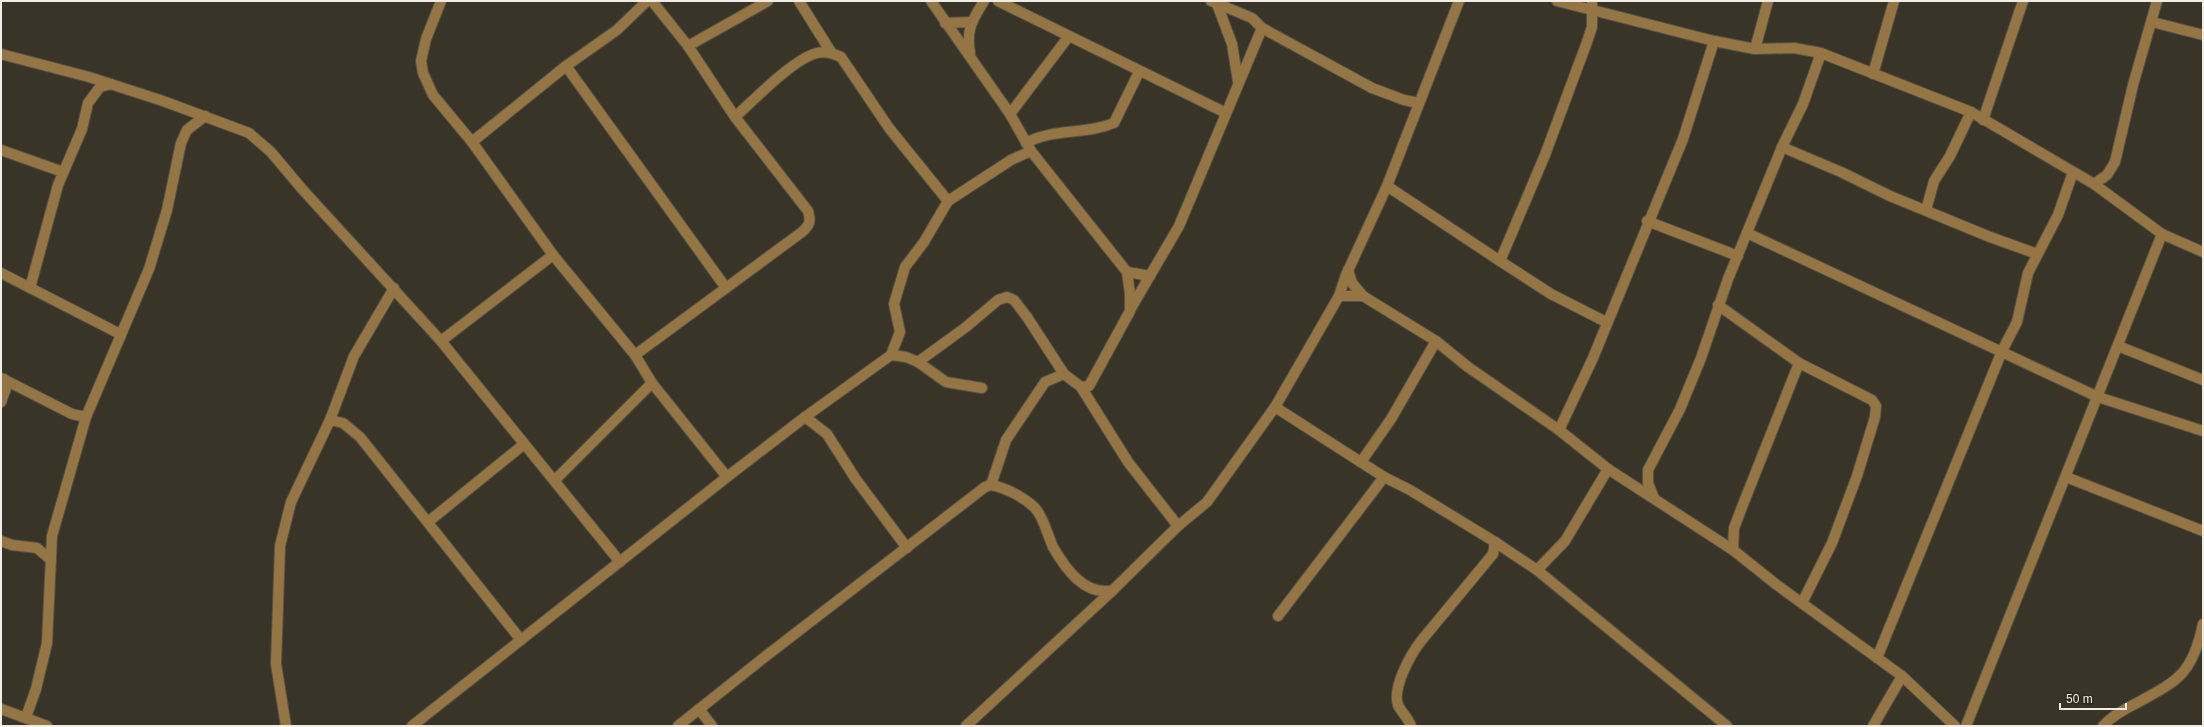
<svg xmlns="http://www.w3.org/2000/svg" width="2204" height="727" font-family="Helvetica,sans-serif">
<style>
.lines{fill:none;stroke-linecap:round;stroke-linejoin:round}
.minor-casing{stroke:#555246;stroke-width:12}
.minor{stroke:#967545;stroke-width:10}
</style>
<rect width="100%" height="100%" fill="#383528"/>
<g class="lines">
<defs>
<g id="minor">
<path d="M441,1l-15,38 -5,22 2,12 10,22 39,47 81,113 82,100 17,28 75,94"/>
<path d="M799,1l32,51"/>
<path d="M998,1l228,112"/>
<path d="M1211,1l41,17 10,10 110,60 32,12 15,3"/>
<path d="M1557,1l157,40 41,8 39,-1 27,5 150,59 123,72 68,50 41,18"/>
<path d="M1592,1v26l-5,15 -42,113 -45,106 51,33 55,28"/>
<path d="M1217,4l15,40 6,37"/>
<path d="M2152,22l51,13"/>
<path d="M945,23l26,-1"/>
<path d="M688,46l80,-45"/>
<path d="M1755,49l13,-48"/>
<path d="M970,53c-4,-24 2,-32 14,-52"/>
<path d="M1,54l88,23 74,24 86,32 22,19 31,37 139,152 179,221"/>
<path d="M566,66l160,222"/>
<path d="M1873,74l21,-73"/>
<path d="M1010,114l59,-78"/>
<path d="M735,117c19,-17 58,-58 82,-64 9,-2 15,0 24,4l48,71 59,73"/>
<path d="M1983,120l40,-119"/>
<path d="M472,142l94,-76 51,-36 30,-29"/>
<path d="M1026,143c27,-15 59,-8 88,-20l25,-51"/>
<path d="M1782,147l59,25 49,24 100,41 47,17"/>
<path d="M1,150l62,22"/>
<path d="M2094,184l13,-9 8,-13 18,-77 24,-84"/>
<path d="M1387,186l113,75"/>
<path d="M1926,210l8,-29 16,-25 21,-44"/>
<path d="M1647,221l91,35"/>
<path d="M1747,233l351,164 105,34"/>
<path d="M1348,270l4,13 11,13"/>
<path d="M1127,272l23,4"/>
<path d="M1,273l119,61"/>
<path d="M30,288l28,-103 24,-56 6,-26 12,-16 11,-3"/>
<path d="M1339,296l7,-21 41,-89 72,-185"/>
<path d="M1718,305l81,58 73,37 4,6 -1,11 -18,59 -25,67 -30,60"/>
<path d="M1130,310l49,-84 83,-198"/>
<path d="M441,341l112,-86"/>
<path d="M2118,346l85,34"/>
<path d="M635,355l167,-123c8,-7 9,-11 6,-21l-73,-94 -47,-71 -36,-45"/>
<path d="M891,355l15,2 12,5 28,20 36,6"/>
<path d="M918,362l48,-35 32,-27 9,-3 7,3 13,17 37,57 17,13 8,-1 41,-75v-17l-3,-22 -96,-121 -21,-37 -79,-113"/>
<path d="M1,378l71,36 14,3"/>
<path d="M1081,387l47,75 50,64"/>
<path d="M1,402l5,-14 -2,-9"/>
<path d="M1275,407l109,70 26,13 85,52 42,28 190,156"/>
<path d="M805,417l22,17 28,44 52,70"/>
<path d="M330,420l13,3 17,14 161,203"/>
<path d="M1559,430l34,-72 90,-219 31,-98"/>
<path d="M1361,462l30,-43 45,-78"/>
<path d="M2066,477l137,54"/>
<path d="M555,480l97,-97"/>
<path d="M991,485l15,-45 39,-58 19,-8"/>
<path d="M1654,498l-6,-15v-13l32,-61 21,-51 27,-79 54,-132 21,-43 18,-51"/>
<path d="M428,522l95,-77"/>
<path d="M1,541l11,4 25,3 14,12"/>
<path d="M1733,550l1,-22 8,-21 57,-144"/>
<path d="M1537,570l28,-29 43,-72"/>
<path d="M1278,616l106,-139"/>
<path d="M1877,658l125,-307 15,-29 11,-49 30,-58 15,-43"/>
<path d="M1,709l46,17"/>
<path d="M699,709l13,17"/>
<path d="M26,717l10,-28 11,-46 5,-107 34,-119 63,-148 18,-59 14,-67 6,-13 18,-14"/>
<path d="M286,726l-10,-62 4,-118 11,-44 39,-82 24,-64 40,-68"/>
<path d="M412,726l315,-249 78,-60 86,-62 9,-23 -6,-28 11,-37 19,-25 24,-41 63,-41 20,-9"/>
<path d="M678,726l88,-70 219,-169 6,-2c15,3 33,12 44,23 9,10 12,26 18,39 12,21 32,50 60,43l65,-64 29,-24 68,-95 64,-111h24l73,45 32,26 91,63 49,39 125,81 44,35 125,91 53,50"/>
<path d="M966,726l147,-136"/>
<path d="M1411,726c-3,-9 -10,-14 -13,-21 -6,-18 13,-51 23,-64l72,-87 2,-12"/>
<path d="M1873,726l29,-50"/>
<path d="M1966,726l196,-492"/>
<path d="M2103,726c8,-9 20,-16 30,-21 44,-24 59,-29 70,-81"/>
</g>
</defs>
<!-- minor casing -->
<use href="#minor" class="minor-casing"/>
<!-- minor -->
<use href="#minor" class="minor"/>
</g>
<!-- border -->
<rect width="2204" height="727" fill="none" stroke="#efede5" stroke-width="4"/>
<!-- scale -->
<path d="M2060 703v6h66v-6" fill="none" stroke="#efede5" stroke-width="2"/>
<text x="2066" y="703" font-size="12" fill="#efede5" stroke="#2e2b1e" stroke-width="3" paint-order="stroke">50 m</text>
</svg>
